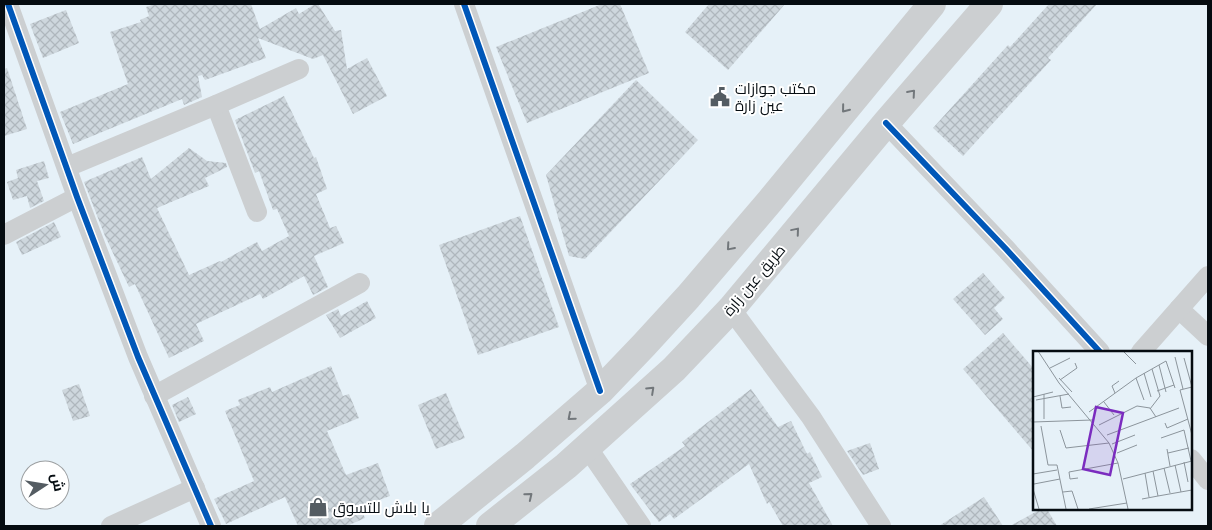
<svg xmlns="http://www.w3.org/2000/svg" width="1212" height="530" font-family="Inter,Cairo,sans-serif">
<style>
.building{fill:url(#building-cross-hatch)}
.lines{fill:none;stroke-linecap:round;stroke-linejoin:round}
.street{stroke:#cccfd1;stroke-width:20}
.primary{stroke:#cccfd1;stroke-width:28}
.cycleway-casing{stroke:#fff;stroke-width:9}
.cycleway{stroke:#0057b8;stroke-width:6}
.oneway{stroke:#72777b}
.labels{text-anchor:middle;dominant-baseline:central;stroke-width:4;stroke-linejoin:round;paint-order:stroke}
.poi-label{font-size:15px;fill:#050c11;stroke:#fff;text-anchor:start}
.street-label{font-size:15px;fill:#050c11;stroke:#fff}
.inset-road{fill:none;stroke:#8c959c;stroke-width:1}
.view{fill:#7b2cbf;fill-opacity:0.15;stroke:#7b2cbf;stroke-width:2.5}
.inset-edge{fill:none;stroke:#050c11;stroke-width:2.5}
</style>
<defs>
<pattern id="building-cross-hatch" width="8" height="8" patternUnits="userSpaceOnUse" patternTransform="scale(1.25)"><rect width="8" height="8" fill="#ced7dd"/><path d="M0 0l8 8M0 8l8-8" fill="none" stroke="#afb7bd"/></pattern>
</defs>
<rect width="100%" height="100%" fill="#e6f1f8"/>
<!-- building -->
<g class="building">
<path d="M155,4h96l9,25 36,-21 3,6 16,-10h3l17,27 6,-1 6,39 20,-11 20,38 -34,18 -30,-59 -10,4 -55,-21 8,20 -61,22 -3,-5 -4,1 4,21 -18,8 -2,-6 -109,45 -13,-32 68,-28 -18,-52 31,-10 -1,-2 9,-4 -3,-9z"/>
<path d="M602,4h18l29,69 -122,50 -31,-76z"/>
<path d="M709,4h76l-57,66 -43,-38z"/>
<path d="M1049,4h48l-49,54 3,2 -88,96 -30,-28 75,-83 2,2z"/>
<path d="M66,10l13,33 -36,15 -13,-34z"/>
<path d="M7,68l20,61 -23,7v-67z"/>
<path d="M636,80l62,60 -113,119 -16,-3 -23,-81z"/>
<path d="M284,96l30,62 2,-1 11,32 -11,5 14,34 6,-2 8,17 -30,13 14,31 -15,8 -9,-19 -41,23 -3,-5 -64,30 8,17 -35,17 -34,-74 -6,3 -24,-51 -21,-54 58,-25 9,22 38,-31 18,13 19,2 1,4 -22,11 4,8 -52,22 32,67 31,-14 1,1 36,-20 5,9 27,-15 -12,-27 -4,1 -14,-39 -4,2 -20,-53z"/>
<path d="M44,161l5,17 -12,3 7,20 -14,7 -3,-12 -14,4 -6,-18 11,-4 -2,-8z"/>
<path d="M520,216l39,111 -81,28 -39,-110z"/>
<path d="M54,222l7,15 -39,18 -6,-13z"/>
<path d="M983,273l22,25 -11,10 9,11 -18,16 -32,-36z"/>
<path d="M367,301l9,17 -36,20 -14,-23 12,-6 3,7z"/>
<path d="M1003,333l31,36v83l-71,-83z"/>
<path d="M331,366l12,30 6,-2 10,24 -32,13 19,44 32,-12 12,33 -30,11 5,11 -18,8h-49l-13,-29 -59,27 -12,-25 40,-18 -29,-70 15,-6 -2,-5 32,-13 2,5z"/>
<path d="M79,384l11,32 -17,5 -11,-31z"/>
<path d="M751,389l27,38 13,-6 16,33 3,-2 12,25 -13,6 24,43h-50l-14,-24 -2,2 -18,-40 -75,55 -4,-5 -11,8 -29,-38 55,-38 -3,-4z"/>
<path d="M446,393l19,45 -29,11 -18,-44z"/>
<path d="M188,397l8,17 -17,8 -7,-17z"/>
<path d="M870,443l9,26 -16,6 -16,-24z"/>
<path d="M984,497l19,29h-64z"/>
<path d="M1041,509h6l10,17h-47z"/>
</g>
<g class="lines">
<!-- street -->
<g class="street">
<path d="M8,4l69,193 61,160 73,169"/>
<path d="M464,4l136,387"/>
<path d="M216,105l41,107"/>
<path d="M886,123l120,126 94,103"/>
<path d="M67,167l149,-62 83,-36"/>
<path d="M4,235l73,-38"/>
<path d="M731,309l80,108 70,109"/>
<path d="M1179,309l29,27"/>
<path d="M1141,352l67,-76"/>
<path d="M154,396l206,-113"/>
<path d="M587,447l54,79"/>
<path d="M1191,459l17,21"/>
<path d="M111,526l84,-38"/>
</g>
<!-- primary -->
<g class="primary">
<path d="M438,526l87,-70 75,-65 44,-46 44,-48 82,-96 162,-197"/>
<path d="M490,526l76,-60 108,-97 57,-60 155,-186 103,-119"/>
</g>
<defs>
<g id="cycleway">
<path d="M8,4l69,193 61,160 73,169"/>
<path d="M464,4l136,387"/>
<path d="M886,123l120,126 94,103"/>
</g>
</defs>
<!-- cycleway casing -->
<use href="#cycleway" class="cycleway-casing"/>
<!-- cycleway -->
<use href="#cycleway" class="cycleway"/>
</g>
<!-- one-way arrows -->
<defs><path id="oneway-chevron" d="M-2-3.5L2.5 0L-2 3.5" fill="none" stroke-width="1.6" stroke-linecap="round" stroke-linejoin="round" transform="scale(1.25)"/></defs>
<g class="oneway">
<use href="#oneway-chevron" transform="translate(912 93) rotate(-49)"/>
<use href="#oneway-chevron" transform="translate(845 109) rotate(129)"/>
<use href="#oneway-chevron" transform="translate(796 231) rotate(-50)"/>
<use href="#oneway-chevron" transform="translate(730 247) rotate(131)"/>
<use href="#oneway-chevron" transform="translate(651 390) rotate(-43)"/>
<use href="#oneway-chevron" transform="translate(571 417) rotate(139)"/>
<use href="#oneway-chevron" transform="translate(529 496) rotate(-39)"/>
</g>
<!-- icons -->
<defs>
<symbol id="civic-bare" viewBox="-9 -9 18 18"><path d="M-.6-6.5H3V-4.5H.6V-3L4-1V1h2V6H-6V1h2V-1L-.6-3ZM-1.2 2.5V6h2.4V2.5Z" fill="#545c62" stroke="#fff" stroke-width="2.5" paint-order="stroke"/></symbol>
<symbol id="shop-bare" viewBox="-9 -9 18 18"><path d="M-5-2.5h2.3a2.7 3.5 0 0 1 5.4 0H5L5.5 6h-11ZM-1.5-2.5h3a1.5 2.3 0 0 0-3 0Z" fill="#545c62" stroke="#fff" stroke-width="2.5" paint-order="stroke"/></symbol>
</defs>
<g fill-rule="evenodd">
<use href="#civic-bare" x="706" y="83" width="28" height="28"/>
<use href="#shop-bare" x="304" y="493" width="28" height="28"/>
</g>
<g class="labels">
<!-- poi labels -->
<g class="poi-label">
<text x="735" y="88">مكتب جوازات<tspan x="735" dy="17">عين زارة</tspan></text>
<text x="333" y="507">يا بلاش للتسوق</text>
</g>
<!-- street labels -->
<g class="street-label">
<text transform="translate(754 280) rotate(-50)">طريق عين زارة</text>
</g>
</g>
<!-- overview -->
<g transform="translate(1033 351)">
<rect width="159" height="159" fill="#e6f1f8"/>
<path class="inset-road" d="M5,0l21,32 50,60 9,20 10,46M90,0l13,13M142,6l8,32M151,7l8,29M126,14l7,27M17,17l20,-10M111,22l7,24M26,27l13,14M103,27l8,22M27,29l17,-12 -2,-5M159,36l-12,3 12,45M124,40l17,-6M82,42l-3,-7 7,-5M11,43v25M27,45l2,12 9,-1M0,46l20,-5M3,49l33,-6M71,51l10,13M117,58l10,-13 -8,-27M56,61l47,-34 30,-17 9,27M0,71l59,-2M132,72l2,5 21,-9M66,74l38,-19 13,2 6,9M8,75l7,39h9l9,44M27,79l6,18 43,-5M74,84l72,-27M128,87l23,-8 7,31M79,93l23,-9M134,98l3,17M84,102l20,-8M135,102l21,-5M151,111l4,20M142,114l6,27M131,117l6,25M120,120l5,25 34,-6M112,122l4,24M0,123l24,-4M45,127l-8,1 -1,-7 49,-9M90,128l69,-18M1,133l26,-5M0,138l6,20M30,141l9,-1 6,18M109,148l16,-3M56,158l38,-6"/>
<path class="view" d="M63,56l27,6 -13,62 -27,-6z"/>
<rect width="159" height="159" class="inset-edge"/>
</g>
<!-- border -->
<rect width="1212" height="530" fill="none" stroke="#050c11" stroke-width="10"/>
<!-- north arrow -->
<g transform="translate(45 485) rotate(78)"><circle r="24" fill="#ffffff" stroke="#9b9ea0"/>
<path d="M0-4L9 19L0 12L-9 19Z" fill="#545c62"/>
<text y="-8" font-size="14" font-weight="bold" text-anchor="middle" fill="#050c11">ش</text>
</g>
</svg>
